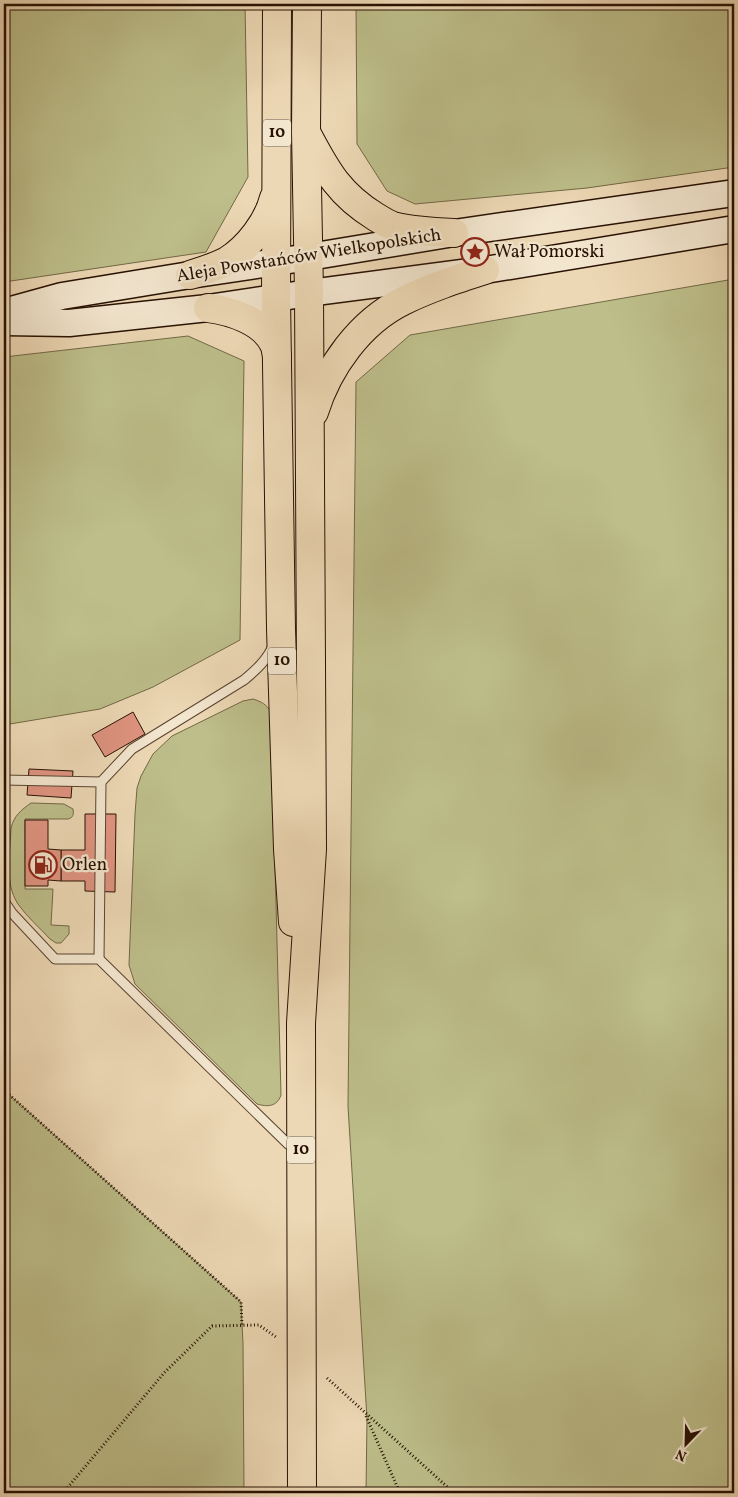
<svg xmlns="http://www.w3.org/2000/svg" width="738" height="1497" font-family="Vollkorn,serif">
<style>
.green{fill:#bdbe8a;stroke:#726846}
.building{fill:#e09481;stroke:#281103}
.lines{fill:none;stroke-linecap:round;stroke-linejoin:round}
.lane-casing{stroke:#594330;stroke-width:11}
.secondary-casing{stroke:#281103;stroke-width:29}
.highway-casing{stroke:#281103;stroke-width:30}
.path{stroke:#281103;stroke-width:3;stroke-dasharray:1 2.5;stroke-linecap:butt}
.lane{stroke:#f3e6cf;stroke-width:9}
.secondary{stroke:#f3e6cf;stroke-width:26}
.highway{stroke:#edd8b5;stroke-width:28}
.labels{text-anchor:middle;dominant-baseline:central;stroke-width:4.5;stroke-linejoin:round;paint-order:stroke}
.shield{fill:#f3e6cf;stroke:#655140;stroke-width:1}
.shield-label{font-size:16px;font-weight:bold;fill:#281103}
.poi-label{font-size:18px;fill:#281103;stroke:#f3e6cf;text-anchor:start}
.street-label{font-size:18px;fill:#281103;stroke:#f3e6cf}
</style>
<rect width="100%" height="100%" fill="#edd8b5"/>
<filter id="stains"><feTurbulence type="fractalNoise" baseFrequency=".004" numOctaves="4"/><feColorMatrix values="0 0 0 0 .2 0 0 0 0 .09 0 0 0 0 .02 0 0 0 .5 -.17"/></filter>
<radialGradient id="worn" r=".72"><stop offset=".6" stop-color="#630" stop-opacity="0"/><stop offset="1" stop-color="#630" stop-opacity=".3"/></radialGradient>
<!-- green -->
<g class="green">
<path d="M4,4h241l3,173 -42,75 -202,30z"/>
<path d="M356,4h378v163l-147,21 -172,16 -28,-13 -30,-47z"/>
<path d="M734,279v1214h-368l1,-74 -19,-313 8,-724 54,-47z"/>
<path d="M188,336l56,25 -4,279 -87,47 -53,22 -96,16v-368z"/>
<path d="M253,699c9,3 13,5 18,13l10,383c-4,12 -14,12 -24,9l-122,-120 -6,-19 6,-151 2,-26 4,-12 12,-22 19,-18 71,-35z"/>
<path d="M31,803l33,1 9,5c1,5 0,9 -5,10h-43v70h28l-2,36 18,1v8l-8,9h-5l-6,-4c-10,-11 -23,-22 -32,-35 -14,-21 -8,-51 -7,-76 3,-12 10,-18 20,-25z"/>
<path d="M4,1090l237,212 2,42 1,149h-240z"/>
</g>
<!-- building -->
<g class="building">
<path d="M133,712l12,22 -40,23 -13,-22z"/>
<path d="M29,769l44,2 -2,27 -44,-3z"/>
<path d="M85,814h31l-1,78 -30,-1v-10h-24v-31h24z"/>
<path d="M25,820h23v29l13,1v31l-13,-1v6h-23z"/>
</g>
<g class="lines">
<defs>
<g id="lane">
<path d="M4,780l97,2"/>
<path d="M4,901l8,12 43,46h44l189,185 11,4"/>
<path d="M99,959l2,-177 31,-33 112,-69c12,-10 23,-20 29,-34"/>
</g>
<g id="secondary">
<path d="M4,312l58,-16 128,-21 119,-18 145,-24 280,-40"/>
<path d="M4,322l65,1 139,-15 101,-15 176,-23 249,-41"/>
</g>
<g id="highway">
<path d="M277,4l-1,294 5,331 7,220 5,73"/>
<path d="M308,136c19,36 32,59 68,81 5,3 11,7 17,9 20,5 40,6 61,7"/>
<path d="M190,275c12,-4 26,-8 37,-14 21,-13 41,-39 47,-63"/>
<path d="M208,308c23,3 55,13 66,36 2,4 2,8 3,12"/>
<path d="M314,412c14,-45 46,-90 89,-111 26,-13 54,-22 82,-31"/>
<path d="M302,1493l-1,-470 11,-174 -3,-556 -3,-161 1,-128"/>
</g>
</defs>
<!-- lane casing -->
<use href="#lane" class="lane-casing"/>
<!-- secondary casing -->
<use href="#secondary" class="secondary-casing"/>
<!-- highway casing -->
<use href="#highway" class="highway-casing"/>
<!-- path -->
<g class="path">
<path d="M4,1090l237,212 1,23"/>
<path d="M327,1378l127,115"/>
<path d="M366,1416l34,77"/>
<path d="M63,1493l101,-120 48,-47 47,-1 17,12"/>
</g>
<!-- lane -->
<use href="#lane" class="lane"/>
<!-- secondary -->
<use href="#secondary" class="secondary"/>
<!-- highway -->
<use href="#highway" class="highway"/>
</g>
<!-- icons -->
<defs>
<symbol id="sight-ring" viewBox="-11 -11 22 22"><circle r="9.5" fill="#f3e6cf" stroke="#8f2418" stroke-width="1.5"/><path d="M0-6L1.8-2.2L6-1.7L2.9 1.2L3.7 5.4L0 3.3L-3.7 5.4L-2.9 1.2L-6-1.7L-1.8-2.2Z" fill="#8f2418"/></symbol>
<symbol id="fuel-ring" viewBox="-11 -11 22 22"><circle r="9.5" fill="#f3e6cf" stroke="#8f2418" stroke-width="1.5"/><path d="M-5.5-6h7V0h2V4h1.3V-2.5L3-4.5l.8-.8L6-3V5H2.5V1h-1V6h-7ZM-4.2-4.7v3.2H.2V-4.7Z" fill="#8f2418"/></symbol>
</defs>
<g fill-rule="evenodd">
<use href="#sight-ring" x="459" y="236" width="32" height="32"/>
<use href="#fuel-ring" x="27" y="849" width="32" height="32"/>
</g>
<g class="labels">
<!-- shield labels -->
<g class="shield">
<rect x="263" y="119.5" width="28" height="27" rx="4"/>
<rect x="268" y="647.5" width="28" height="27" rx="4"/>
<rect x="287" y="1136.5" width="28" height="27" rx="4"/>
</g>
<g class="shield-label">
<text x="277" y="133">10</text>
<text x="282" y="661">10</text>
<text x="301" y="1150">10</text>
</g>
<!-- poi labels -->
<g class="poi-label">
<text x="494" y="252">Wał Pomorski</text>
<text x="62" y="865">Orlen</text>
</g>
<!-- street labels -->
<g class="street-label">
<text transform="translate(309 256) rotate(-9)">Aleja Powstańców Wielkopolskich</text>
</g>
</g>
<!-- margin -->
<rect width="738" height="1497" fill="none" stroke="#edd8b5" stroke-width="20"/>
<rect x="5" y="5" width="728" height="1487" fill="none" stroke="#281103" stroke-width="2.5"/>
<rect x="10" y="10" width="718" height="1477" fill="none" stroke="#281103"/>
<!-- north arrow -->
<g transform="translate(686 1444) rotate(203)" stroke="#f3e6cf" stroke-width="4" paint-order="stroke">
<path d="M0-4L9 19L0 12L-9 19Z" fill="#281103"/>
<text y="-8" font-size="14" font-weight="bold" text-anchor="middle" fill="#281103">N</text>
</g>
<rect width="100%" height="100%" filter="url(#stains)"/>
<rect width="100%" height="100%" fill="url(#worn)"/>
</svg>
